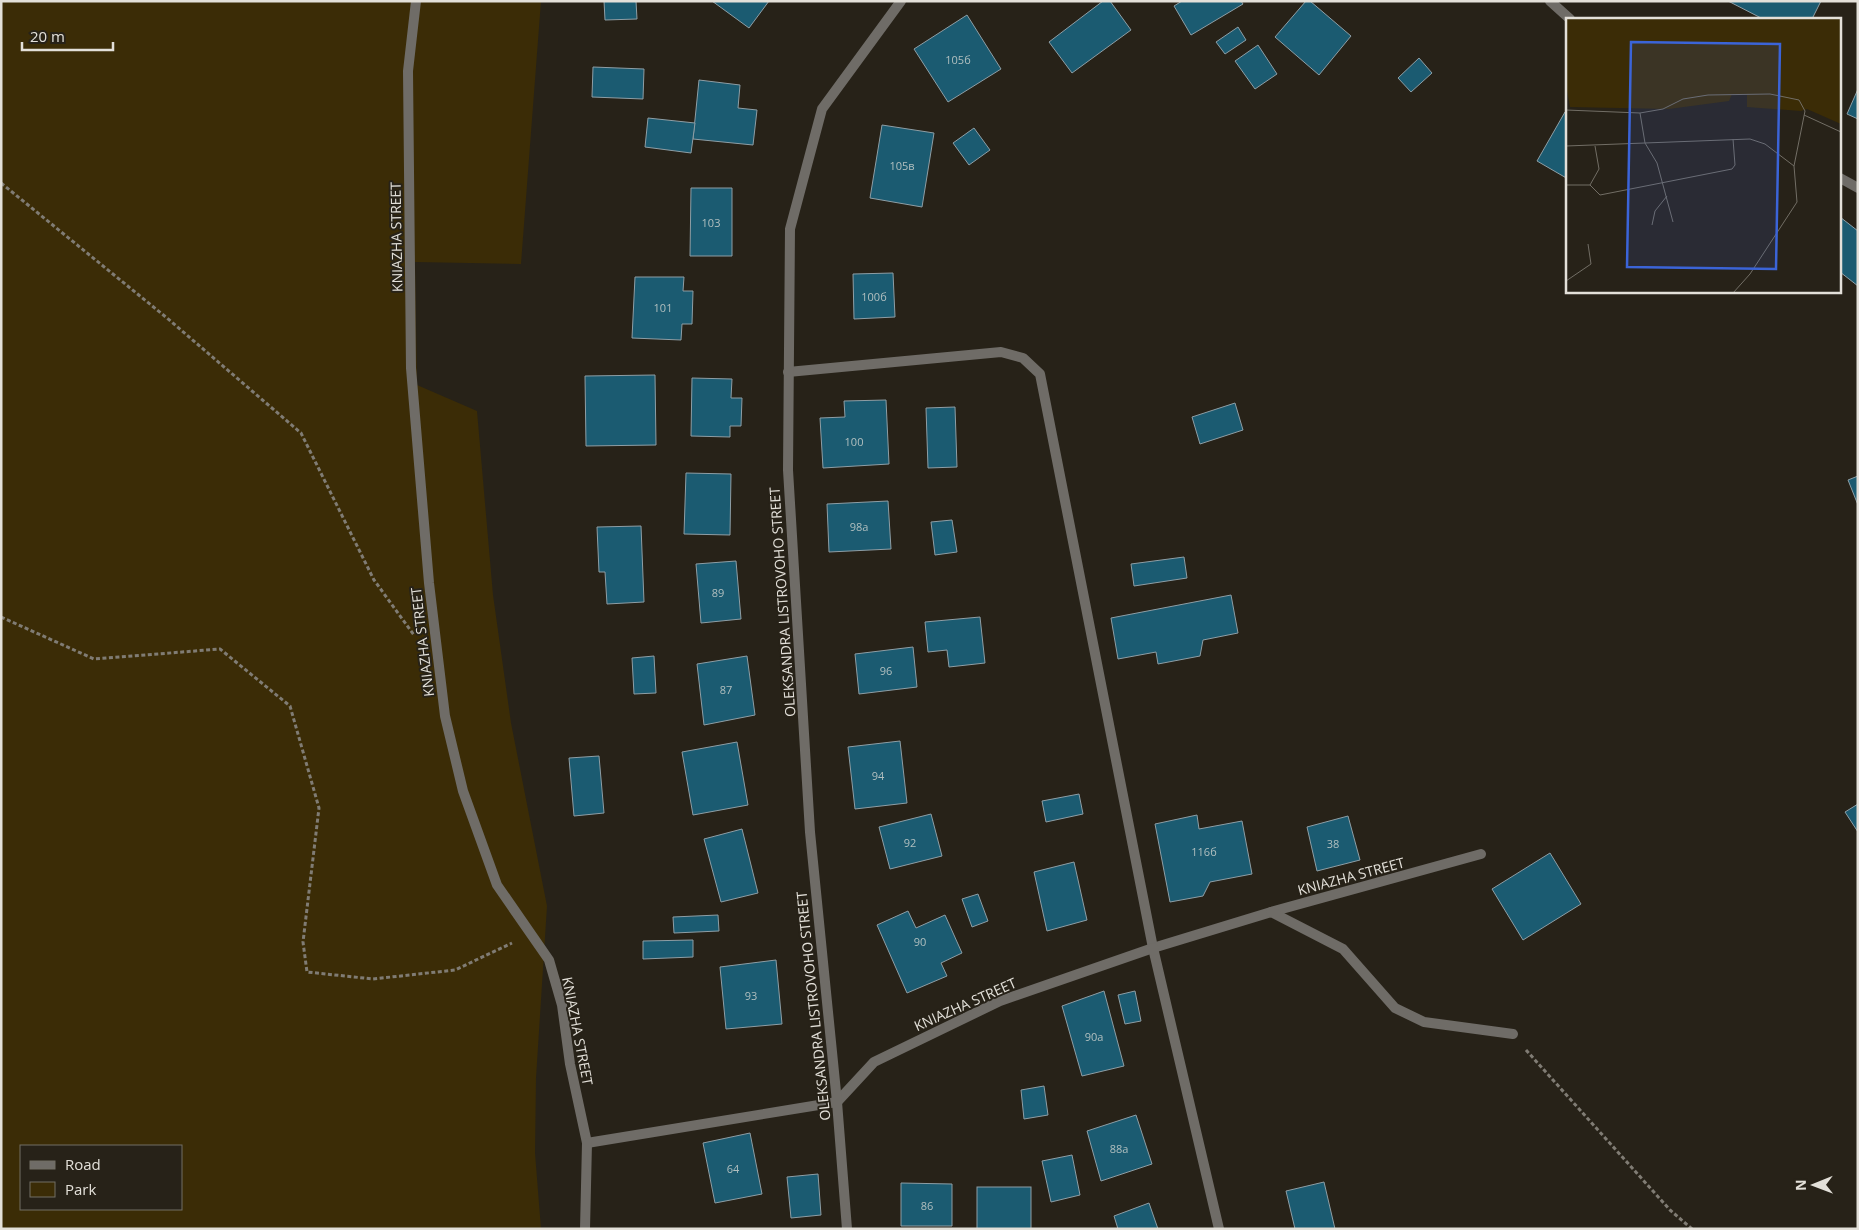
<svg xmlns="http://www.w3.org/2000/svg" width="1859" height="1230" font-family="'Open Sans',sans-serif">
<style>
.green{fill:#3b2c06;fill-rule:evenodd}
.building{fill:#1b5b71;stroke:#8e9ea5}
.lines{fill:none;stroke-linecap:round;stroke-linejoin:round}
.path{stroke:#807c74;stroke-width:3;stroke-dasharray:4 2.5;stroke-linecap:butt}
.service{stroke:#6f6c67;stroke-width:10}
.minor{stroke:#6f6c67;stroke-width:10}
.labels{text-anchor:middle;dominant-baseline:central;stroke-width:4;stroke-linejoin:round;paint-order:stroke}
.number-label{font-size:11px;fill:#b1bfbf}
.street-label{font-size:14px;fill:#e3e0d9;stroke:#272218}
.inset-road{fill:none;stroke:#726e65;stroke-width:1}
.view{fill:#3b64d8;fill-opacity:0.15;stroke:#3b64d8;stroke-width:2.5}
.inset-edge{fill:none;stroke:#e3e0d9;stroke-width:2.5}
</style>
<rect width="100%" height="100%" fill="#272218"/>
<!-- green -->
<path class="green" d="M1,1h540l-20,263 -106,-2 2,123 60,26 16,184 18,128 36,183 -11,172 -1,75 6,76h-540zM21,1146h160v63h-160z"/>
<!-- building -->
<g class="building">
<path d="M604,1h32l1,18 -32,1z"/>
<path d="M712,1h57l-20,27z"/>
<path d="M1103,1h7l21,29 -59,43 -23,-31z"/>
<path d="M1182,1h59l2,3 -52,31 -17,-29z"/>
<path d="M1306,1h4l41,35 -32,39 -44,-38z"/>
<path d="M1728,1h93l-9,18h-49z"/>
<path d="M967,15l34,54 -53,33 -34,-53z"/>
<path d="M1238,27l8,13 -21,14 -9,-12z"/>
<path d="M1258,45l19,29 -22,15 -20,-28z"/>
<path d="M1419,58l13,15 -21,19 -13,-14z"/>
<path d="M593,67l51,2 -1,30 -51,-2z"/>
<path d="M699,80l41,5 -2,23 19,2 -4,35 -60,-6z"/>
<path d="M1858,89v30l-11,-5z"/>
<path d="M1565,112l3,2v65l-31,-18z"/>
<path d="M648,118l47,5 -4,30 -46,-6z"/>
<path d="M882,125l52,8 -12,74 -52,-9z"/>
<path d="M974,128l16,22 -21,15 -16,-22z"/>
<path d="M691,188h41v68h-42z"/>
<path d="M1840,217l18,14v55l-18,-14z"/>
<path d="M893,273l2,44 -41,2 -1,-45z"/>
<path d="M635,277h49l-1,14h10l-1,33h-10l-1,16 -49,-2z"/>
<path d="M655,375l1,70 -70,1 -1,-70z"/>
<path d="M692,378l40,1 -1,19h11l-1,28h-11v11l-39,-1z"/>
<path d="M886,400l3,64 -66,4 -3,-50 25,-1 -1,-16z"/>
<path d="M1235,403l8,27 -43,14 -8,-27z"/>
<path d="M955,407l2,60 -29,1 -2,-60z"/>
<path d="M686,473l45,1 -1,61 -46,-1z"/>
<path d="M1858,476v29l-10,-25z"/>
<path d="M888,501l3,48 -62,3 -2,-48z"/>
<path d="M952,520l5,32 -22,3 -4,-33z"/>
<path d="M641,526l3,76 -37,2 -2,-32h-6l-2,-45z"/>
<path d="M1184,557l3,21 -53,8 -3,-22z"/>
<path d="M736,561l5,58 -40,4 -5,-59z"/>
<path d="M1231,595l7,38 -35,7 -3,16 -42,8 -2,-12 -38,7 -7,-41z"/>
<path d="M980,617l5,46 -36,4 -2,-17 -19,2 -3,-30z"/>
<path d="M913,647l4,40 -58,7 -4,-40z"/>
<path d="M654,656l2,37 -22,1 -2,-36z"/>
<path d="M747,656l8,59 -51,10 -7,-61z"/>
<path d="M900,741l7,62 -52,6 -7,-62z"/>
<path d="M737,742l11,63 -55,10 -11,-63z"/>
<path d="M599,756l5,57 -30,3 -5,-58z"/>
<path d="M1079,794l4,20 -37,8 -4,-21z"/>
<path d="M1858,804v28l-13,-20z"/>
<path d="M931,814l11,42 -52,13 -11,-42z"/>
<path d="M1197,815l2,14 43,-8 10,53 -42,8 -7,14 -33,6 -15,-78z"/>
<path d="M1348,816l12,44 -43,11 -10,-44z"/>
<path d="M742,829l16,64 -37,9 -17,-63z"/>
<path d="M1550,853l31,51 -58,36 -31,-51z"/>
<path d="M1074,862l13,58 -40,11 -13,-59z"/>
<path d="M978,894l10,27 -16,6 -10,-28z"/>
<path d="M908,911l8,17 29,-13 17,38 -21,10 6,13 -40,17 -30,-68z"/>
<path d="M718,915l1,16 -45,2 -1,-16z"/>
<path d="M693,940v17l-50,2v-18z"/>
<path d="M776,960l6,64 -56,5 -6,-62z"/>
<path d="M1104,991l20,75 -42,10 -20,-70z"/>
<path d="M1135,991l6,30 -16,3 -7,-29z"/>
<path d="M1044,1086l4,29 -24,4 -3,-29z"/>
<path d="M1136,1115l16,49 -51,17 -14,-50z"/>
<path d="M750,1133l12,61 -47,9 -12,-60z"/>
<path d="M1072,1155l8,40 -29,7 -9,-41z"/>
<path d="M818,1174l3,41 -30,3 -4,-41z"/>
<path d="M1324,1182l11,47h-40l-9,-38z"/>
<path d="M901,1183l51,1v42h-51z"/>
<rect x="977" y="1187" width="54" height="42"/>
<path d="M1149,1203l9,26h-40l-4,-13z"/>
</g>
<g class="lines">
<!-- path -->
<g class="path">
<path d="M1,183l166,135 134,115 73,147 40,55"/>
<path d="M1,617l93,42 126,-10 70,57 29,102 -16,134 4,30 66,7 82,-9 57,-27"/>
<path d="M1526,1050l144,160 22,19"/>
</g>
<!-- service -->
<path class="service" d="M788,372l213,-20 22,6 17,16 113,574"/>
<!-- minor -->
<g class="minor">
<path d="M416,1l-8,70 3,297 18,215 16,133 18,75 34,94 52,75 13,45 8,59 17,79 250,-41 37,-40 126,-61 153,-53 118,-36 210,-58"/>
<path d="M1550,1l20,18"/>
<path d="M1840,178l18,10"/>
<path d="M1271,912l72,37 52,59 29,14 89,12"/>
<path d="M1153,948l66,281"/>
<path d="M585,1229l2,-86"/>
<path d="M847,1229l-10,-127 -27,-270 -22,-362 2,-241 32,-120 79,-108"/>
</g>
</g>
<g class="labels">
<!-- number labels -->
<g class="number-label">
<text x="958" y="59">105б</text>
<text x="902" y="165">105в</text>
<text x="711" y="222">103</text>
<text x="874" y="296">100б</text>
<text x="663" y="307">101</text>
<text x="854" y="441">100</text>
<text x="859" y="526">98а</text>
<text x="718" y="592">89</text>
<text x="886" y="670">96</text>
<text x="726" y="689">87</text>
<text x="878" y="775">94</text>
<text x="910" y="842">92</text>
<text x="1333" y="843">38</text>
<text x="1204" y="851">116б</text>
<text x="920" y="941">90</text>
<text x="751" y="995">93</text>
<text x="1094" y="1036">90а</text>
<text x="1119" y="1148">88а</text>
<text x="733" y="1168">64</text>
<text x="927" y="1205">86</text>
</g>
<!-- street labels -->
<g class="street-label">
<text transform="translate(396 237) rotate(-91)">KNIAZHA STREET</text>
<text transform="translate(782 602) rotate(-94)">OLEKSANDRA LISTROVOHO STREET</text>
<text transform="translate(422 642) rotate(-97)">KNIAZHA STREET</text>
<text transform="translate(1351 876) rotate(-15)">KNIAZHA STREET</text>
<text transform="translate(965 1004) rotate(-24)">KNIAZHA STREET</text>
<text transform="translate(813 1006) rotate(-96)">OLEKSANDRA LISTROVOHO STREET</text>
<text transform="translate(578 1031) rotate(79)">KNIAZHA STREET</text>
</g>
</g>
<!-- overview -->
<g transform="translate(1566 18)">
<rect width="275" height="275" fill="#272218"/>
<path d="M0,0h275v106l-34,-15 -6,2 -54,-4v-13h-15l-3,7 -60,8 -99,-2 -4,-22z" fill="#3b2c06"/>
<path class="inset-road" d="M0,92l74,3M238,97l37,17M0,128l184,-7 15,5 29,22M0,167h24l10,10 132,-26 3,-4 -2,-26M24,167l9,-16 -4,-23M107,204l-16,-59 -12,-20 -5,-30 23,-4 20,-10 25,-4 62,-1 29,6 6,11 -11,55 3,36 -47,72 -17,19M86,207l3,-14 12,-15M0,263l25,-17 -3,-20"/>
<path class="view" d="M65,24l149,2 -4,225 -149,-2z"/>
<rect width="275" height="275" class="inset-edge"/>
</g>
<!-- border -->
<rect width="1859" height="1230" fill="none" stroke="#e3e0d9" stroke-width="5"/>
<!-- legend -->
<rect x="20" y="1145" width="162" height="65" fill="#272218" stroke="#726e65"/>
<rect x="30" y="1161" width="25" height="8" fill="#6f6c67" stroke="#726e65"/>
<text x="65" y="1170" font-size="15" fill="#e3e0d9">Road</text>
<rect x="30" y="1182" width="25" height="15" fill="#3b2c06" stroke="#726e65"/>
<text x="65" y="1195" font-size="15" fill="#e3e0d9">Park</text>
<!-- north arrow -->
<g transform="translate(1814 1185) rotate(269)" stroke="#272218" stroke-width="4" paint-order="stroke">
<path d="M0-4L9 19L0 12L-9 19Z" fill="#e3e0d9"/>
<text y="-8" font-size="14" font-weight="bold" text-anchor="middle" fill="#e3e0d9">N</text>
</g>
<!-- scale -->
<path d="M22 42v8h91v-8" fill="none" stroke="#e3e0d9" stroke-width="2.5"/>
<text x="30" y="42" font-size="15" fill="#e3e0d9" stroke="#272218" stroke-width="4" paint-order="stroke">20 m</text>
</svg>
